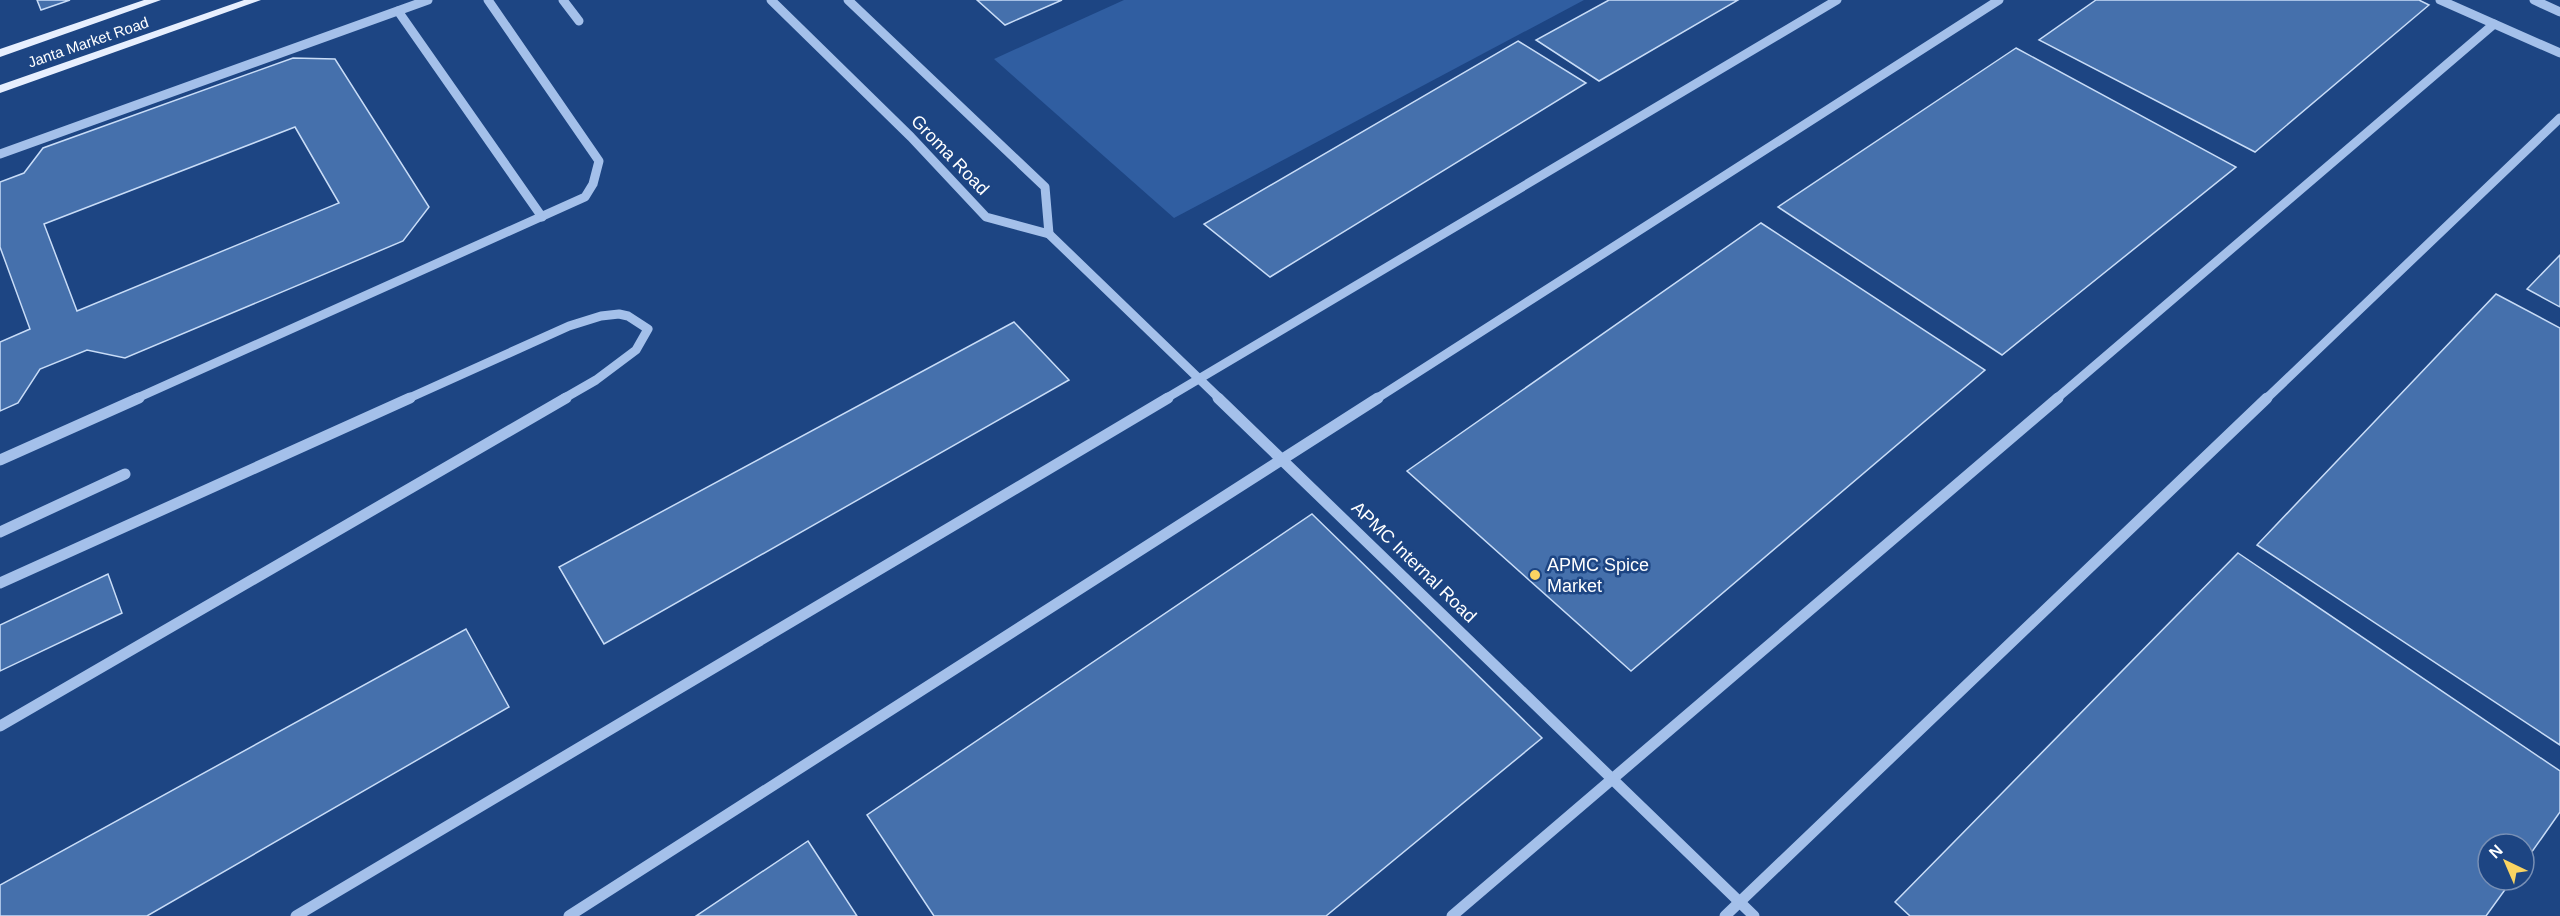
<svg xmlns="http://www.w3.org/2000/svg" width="2560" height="916" font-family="Arial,sans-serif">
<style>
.green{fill:#305ea1}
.building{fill:#4570ac;stroke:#c8dcf7;stroke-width:1.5;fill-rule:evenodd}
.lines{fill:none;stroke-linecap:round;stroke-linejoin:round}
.minor-far1{stroke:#a4c0ea;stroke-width:9}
.minor{stroke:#a4c0ea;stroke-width:11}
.major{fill:#e7effe;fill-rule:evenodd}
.poi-dot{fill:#fad462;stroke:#1d4583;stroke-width:2}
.labels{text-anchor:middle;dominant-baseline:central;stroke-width:5;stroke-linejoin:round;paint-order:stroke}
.far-street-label{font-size:15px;fill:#fff;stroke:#1d4583}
.street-label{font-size:18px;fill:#fff;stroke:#1d4583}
.poi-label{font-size:18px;fill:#fff;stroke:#1d4583;text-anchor:start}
</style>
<rect width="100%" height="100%" fill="#1d4583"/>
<!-- green -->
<path class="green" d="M1124,0h460l-410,218 -180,-159z"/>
<!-- building -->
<g class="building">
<path d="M37,0h33l-29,10z"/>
<path d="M977,0h85l-57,25z"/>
<path d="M1609,0h129l-139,81 -63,-41z"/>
<path d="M2096,0h323l10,5 -174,147 -216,-112z"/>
<path d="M1518,41l68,42 -316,194 -66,-53z"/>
<path d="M2016,48l220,119 -234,188 -224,-148z"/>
<path d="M293,58l42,1 94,148 -26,34 -278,117 -38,-8 -47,19 -22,34 -18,8v-69l30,-13 -30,-82v-65l24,-9 19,-25zM295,127l44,76 -262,108 -33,-87z"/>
<path d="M1761,223l224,147 -354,301 -224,-200z"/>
<path d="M2560,255v52l-33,-18z"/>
<path d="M2496,294l64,34v417l-303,-200z"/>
<path d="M1014,322l55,58 -465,264 -45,-77z"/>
<path d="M1312,514l230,224 -216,178h-392l-67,-101z"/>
<path d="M2238,553l322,218v41l-36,51v-19h-36v36h24l-26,36h-576l-15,-14z"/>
<path d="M108,574l14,39 -122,58v-46z"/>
<path d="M466,629l43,78 -362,209h-147v-31z"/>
<path d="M808,841l49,75h-161z"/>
</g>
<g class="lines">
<!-- minor-far1 -->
<g class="minor-far1">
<path d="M563,0l16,21"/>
<path d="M771,0l140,137 75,80 63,17 171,165"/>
<path d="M848,0l197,187 4,47"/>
<path d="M2440,0l120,53"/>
<path d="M2534,0l26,12"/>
<path d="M398,11l144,206"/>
<path d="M0,154l428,-154"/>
<path d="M135,399l450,-202 8,-13 6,-23 -111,-161"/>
<path d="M407,399l162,-73 32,-10 18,-2 9,2 20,13 -12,21 -40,30 -33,19"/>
<path d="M1165,399l672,-399"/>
<path d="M1376,399l623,-399"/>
<path d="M2056,399l438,-375"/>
<path d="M2266,399l294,-281"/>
</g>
<!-- minor -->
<g class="minor">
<path d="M1218,398l536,518"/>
<path d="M0,460l139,-62"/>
<path d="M0,532l125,-58"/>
<path d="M0,583l410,-185"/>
<path d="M0,726l566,-328"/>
<path d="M296,916l872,-518"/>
<path d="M569,916l809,-518"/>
<path d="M1452,916l606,-518"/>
<path d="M1725,916l542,-518"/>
</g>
<!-- major -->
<g class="major">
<path d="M144,0h17l-161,57v-8z"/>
<path d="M244,0h17l-261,93v-8z"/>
</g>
</g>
<!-- markers -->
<circle class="poi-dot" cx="1535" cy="575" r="6"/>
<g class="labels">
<!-- far-street labels -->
<g class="far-street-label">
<text transform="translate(88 42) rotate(-19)">Janta Market Road</text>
</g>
<!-- street labels -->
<g class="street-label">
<text transform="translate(950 155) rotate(46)">Groma Road</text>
<text transform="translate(1414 562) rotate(44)">APMC Internal Road</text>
</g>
<!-- poi labels -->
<g class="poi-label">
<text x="1547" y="565">APMC Spice<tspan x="1547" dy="21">Market</tspan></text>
</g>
</g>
<!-- north arrow -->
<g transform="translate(2506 862) rotate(316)"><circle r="28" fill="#1d4583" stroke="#778fb5" stroke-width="1.5"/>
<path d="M0-4.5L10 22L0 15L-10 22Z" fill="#fad462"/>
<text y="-9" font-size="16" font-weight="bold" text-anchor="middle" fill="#ffffff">N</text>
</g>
</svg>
